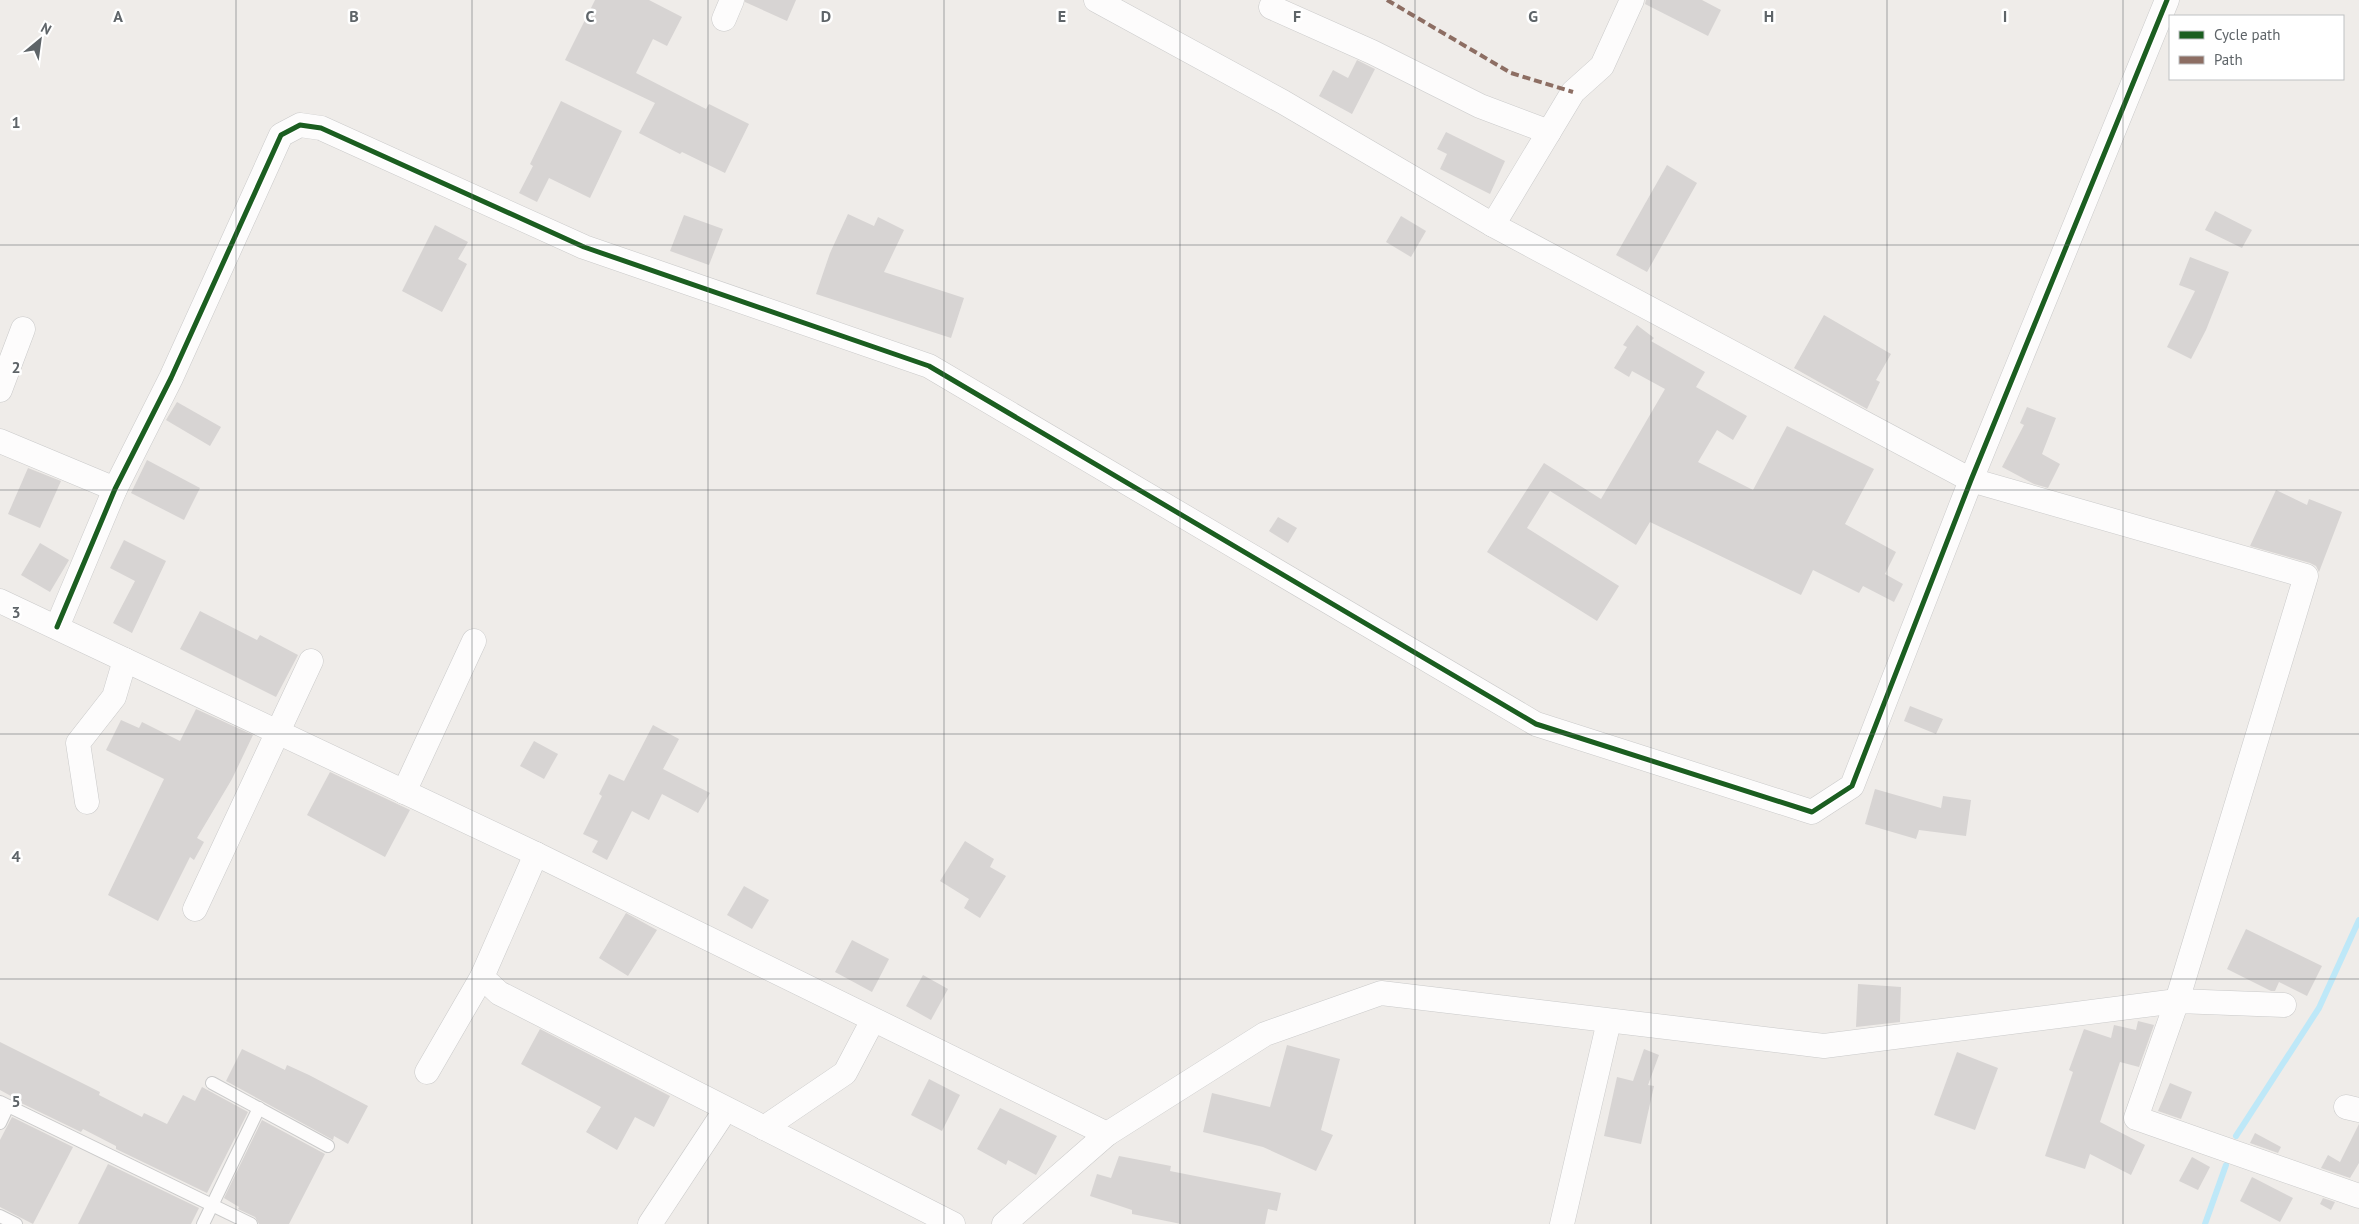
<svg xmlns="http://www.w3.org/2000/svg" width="2359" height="1224" font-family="'PT Sans',sans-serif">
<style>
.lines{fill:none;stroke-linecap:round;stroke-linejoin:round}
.stream{stroke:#bee8f8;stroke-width:6}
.building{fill:#d7d4d3}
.lane-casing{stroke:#cacaca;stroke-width:14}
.street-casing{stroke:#cacaca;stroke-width:25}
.lane{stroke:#fdfcfc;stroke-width:12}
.street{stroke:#fdfcfc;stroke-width:24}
.quiet{stroke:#8d6e63;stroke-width:4;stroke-dasharray:8 4;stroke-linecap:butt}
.cycleway-casing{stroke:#fff;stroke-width:8}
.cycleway{stroke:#1b5e20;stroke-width:5}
.grid{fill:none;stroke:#5e6468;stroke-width:1;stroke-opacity:0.55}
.grid-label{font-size:16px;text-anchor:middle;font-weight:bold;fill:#5e6468;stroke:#fff;stroke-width:5;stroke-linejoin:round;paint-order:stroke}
</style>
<rect width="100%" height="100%" fill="#efece9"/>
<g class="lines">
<!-- stream -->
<g class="stream">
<path d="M2236,1136l83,-128 40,-88"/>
<path d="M2205,1224l21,-59"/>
</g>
</g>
<!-- building -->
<g class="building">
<path d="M595,0h54l33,17 -15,29 -14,-7 -17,34 70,36 3,-5 40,20 -24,49 -43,-21 -2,2 -41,-21 16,-30 -90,-43z"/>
<path d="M745,0h51l-9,21 -42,-19z"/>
<path d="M1646,0h56l19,10 -13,26 -63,-32z"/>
<path d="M1357,60l18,9 -23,45 -33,-18 14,-26 15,8z"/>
<path d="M561,101l61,30 -32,67 -41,-20 -12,24 -18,-9 14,-27 -3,-2z"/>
<path d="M1446,132l59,29 -15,33 -50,-25 7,-15 -10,-5z"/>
<path d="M1667,165l30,18 -50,89 -31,-17z"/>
<path d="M2215,211l37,19 -10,18 -37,-18z"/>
<path d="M848,214l26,12 4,-9 26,13 -20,42 80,26 -13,40 -135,-44 14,-41z"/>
<path d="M684,215l39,14 -14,36 -39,-14z"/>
<path d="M1401,216l25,15 -15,26 -25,-15z"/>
<path d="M435,225l33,17 -10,17 9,5 -25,48 -40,-21z"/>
<path d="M2190,257l39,15 -23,58 -15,29 -24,-12 28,-56 -16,-6z"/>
<path d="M1824,315l67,39 -15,26 4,2 -13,27 -73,-41z"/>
<path d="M1637,325l17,13 -3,3 54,31 -9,15 51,29 -14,24 -16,-10 -19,32 55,28 34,-64 87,43 -29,55 51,28 -11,22 18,10 -9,18 -31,-16 -4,7 -46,-23 -12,25 -151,-73 -14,23 -86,-54 -23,37 92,58 -22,35 -110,-69 57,-89 57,36 64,-110 -33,-18 -3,6 -15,-9 13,-21 -4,-2z"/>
<path d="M177,402l44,25 -11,19 -44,-26z"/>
<path d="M2027,407l29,11 -14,36 18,10 -12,24 -14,-4 -32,-17 22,-42 -4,-2z"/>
<path d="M147,460l53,28 -16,32 -53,-27z"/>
<path d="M28,468l33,13 -21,47 -32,-14z"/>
<path d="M2276,490l31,15 2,-6 33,13 -23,60 -3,-6 -6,-3 -60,-17z"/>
<path d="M1278,517l19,11 -9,15 -19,-12z"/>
<path d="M124,540l42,21 -34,72 -19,-10 22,-42 -25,-13z"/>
<path d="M40,543l29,17 -19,32 -29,-17z"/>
<path d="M200,611l57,29 3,-5 38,20 -22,42 -96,-48z"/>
<path d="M1910,706l33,13 -7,15 -32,-13z"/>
<path d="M196,709l57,26 -21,44 -35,59 7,4 -10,18 -4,-3 -32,64 -50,-26 56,-116 -58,-29 15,-30 18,8 3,-6 38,19z"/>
<path d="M653,725l26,14 -16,30 47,24 -12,20 -36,-19 -13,26 -17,-9 -25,49 -15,-8 6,-11 -15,-7 19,-38 -3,-2 10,-20 15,7z"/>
<path d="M534,741l24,13 -14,25 -24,-13z"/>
<path d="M330,772l80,38 -25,47 -78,-42z"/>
<path d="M1875,789l66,19 2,-12 28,4 -5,36 -47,-6 -3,9 -51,-15z"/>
<path d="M965,841l29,18 -4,8 16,9 -26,42 -16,-10 5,-9 -29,-18z"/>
<path d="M744,886l25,14 -17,29 -25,-14z"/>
<path d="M626,913l31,17 -29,46 -29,-18z"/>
<path d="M2246,929l76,37 -15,30 -28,-14 -4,9h-4l-44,-22z"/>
<path d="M852,940l37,19 -17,33 -37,-20z"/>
<path d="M923,975l25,14 -17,31 -25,-14z"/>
<path d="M1858,984l43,3 -1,35 -44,5z"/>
<path d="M2138,1021l16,4 -15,42 -19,-5 -20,60 45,23 -14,30 -41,-21 -5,15 -40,-13 28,-84 -4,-2 15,-41 27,9 3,-13 22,5z"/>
<path d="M540,1029l130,67 -16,31 -19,-10 -18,33 -31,-18 15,-25 -80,-43z"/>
<path d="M0,1042l100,50 -1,3 43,22 2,-4 23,11 16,-29 12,6 7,-14 46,25 -41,81 -91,-44v-3l-33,-17 -2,3 -62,-30 1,-1 -20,-11z"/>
<path d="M1287,1045l53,14 -19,71 12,5 -17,36 -53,-24 -60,-15 9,-39 58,14z"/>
<path d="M242,1049l43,21 2,-5 22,10 59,31 -20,38 -14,-8 -1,4 -107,-59z"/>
<path d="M1644,1049l15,6 -11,30 6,1 -13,58 -37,-8 13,-59 16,4z"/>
<path d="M1957,1052l41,16 -23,62 -41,-15z"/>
<path d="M929,1079l31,16 -18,36 -31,-16z"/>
<path d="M2170,1083l22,9 -11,27 -23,-8z"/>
<path d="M1000,1108l57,28 -21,39 -28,-15 -2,5 -29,-16z"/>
<path d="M12,1117l61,30 -40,77 -33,-17v-67z"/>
<path d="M262,1120l63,34 -36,70h-30l-4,-7 -17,-8 1,-2 -15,-9z"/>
<path d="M2359,1124v39l-9,15 -29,-10 7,-13 12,7z"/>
<path d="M2255,1133l26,14 -3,6 -28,-10z"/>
<path d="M1119,1156l52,10 -1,5 111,22 -4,18 -9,-2 -3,15h-84l-49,-10v-4l-42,-14 7,-22 14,4z"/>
<path d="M2192,1157l18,10 -12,23 -19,-9z"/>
<path d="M108,1164l91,44 -8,16h-113z"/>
<path d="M2252,1177l41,21 -13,24 -40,-21z"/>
<path d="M2323,1198l12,4 -4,8 -11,-6z"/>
</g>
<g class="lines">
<defs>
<g id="lane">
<path d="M212,1083l116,63"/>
<path d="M0,1102l251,122"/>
<path d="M0,1123l8,-17"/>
<path d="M0,1216l16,8"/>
<path d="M203,1224l56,-116"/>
</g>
<g id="street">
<path d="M1271,7l101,45 108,54 69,26"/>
<path d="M724,19l8,-19"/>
<path d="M1493,225l80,-133 29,-26 30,-66"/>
<path d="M0,390l23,-61"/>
<path d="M0,441l115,48"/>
<path d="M0,601l536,253 571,280"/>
<path d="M57,627l58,-138 56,-111 110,-243 19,-10 21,3 263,119 345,119 607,358 276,88 40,-26 119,-306 196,-480"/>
<path d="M404,792l70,-151"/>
<path d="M87,802l-9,-59 36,-46 11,-37"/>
<path d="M536,854l-54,123 17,16 454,231"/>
<path d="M195,909l116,-248"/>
<path d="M2284,1005l-107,-4 -41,117 223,78"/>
<path d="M427,1072l55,-95"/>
<path d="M2346,1107l13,3"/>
<path d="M764,1128l81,-55 28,-53"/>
<path d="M650,1224l76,-115"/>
<path d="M1004,1224l103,-90 158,-100 116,-41 443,53 353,-45 129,-425 -335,-96 -478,-255 -210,-123 -187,-102"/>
<path d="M1562,1224l47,-203"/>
</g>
</defs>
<!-- lane casing -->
<use href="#lane" class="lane-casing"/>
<!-- street casing -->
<use href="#street" class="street-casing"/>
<!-- lane -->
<use href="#lane" class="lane"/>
<!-- street -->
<use href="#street" class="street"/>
<!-- quiet -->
<path class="quiet" d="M1387,0l124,73 62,19"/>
<defs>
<path id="cycleway" d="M57,627l58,-138 56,-111 110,-243 19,-10 21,3 263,119 345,119 607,358 276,88 40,-26 119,-306 196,-480"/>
</defs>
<!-- cycleway casing -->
<use href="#cycleway" class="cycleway-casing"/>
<!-- cycleway -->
<use href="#cycleway" class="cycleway"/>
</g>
<!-- grid -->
<path class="grid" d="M236,0v1224M472,0v1224M708,0v1224M944,0v1224M1180,0v1224M1415,0v1224M1651,0v1224M1887,0v1224M2123,0v1224M0,245h2359M0,490h2359M0,734h2359M0,979h2359"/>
<g class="grid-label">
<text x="118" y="22">A</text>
<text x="354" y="22">B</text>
<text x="590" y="22">C</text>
<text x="826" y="22">D</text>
<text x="1062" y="22">E</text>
<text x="1297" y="22">F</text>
<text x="1533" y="22">G</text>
<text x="1769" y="22">H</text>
<text x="2005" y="22">I</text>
<text x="16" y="128">1</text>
<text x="16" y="373">2</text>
<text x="16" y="618">3</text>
<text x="16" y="862">4</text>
<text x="16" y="1107">5</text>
</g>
<!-- legend -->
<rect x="2169" y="15" width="175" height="65" fill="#ffffff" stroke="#bfc1c3"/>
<rect x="2179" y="31" width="25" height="8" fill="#1b5e20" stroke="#bfc1c3"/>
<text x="2214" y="40" font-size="15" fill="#5e6468">Cycle path</text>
<rect x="2179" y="56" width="25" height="8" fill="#8d6e63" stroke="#bfc1c3"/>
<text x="2214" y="65" font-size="15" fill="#5e6468">Path</text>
<!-- north arrow -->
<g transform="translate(40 40) rotate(29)" stroke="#ffffff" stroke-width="4" paint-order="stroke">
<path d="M0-4L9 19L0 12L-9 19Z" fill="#5e6468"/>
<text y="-8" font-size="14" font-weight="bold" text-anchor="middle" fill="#5e6468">N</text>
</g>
</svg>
